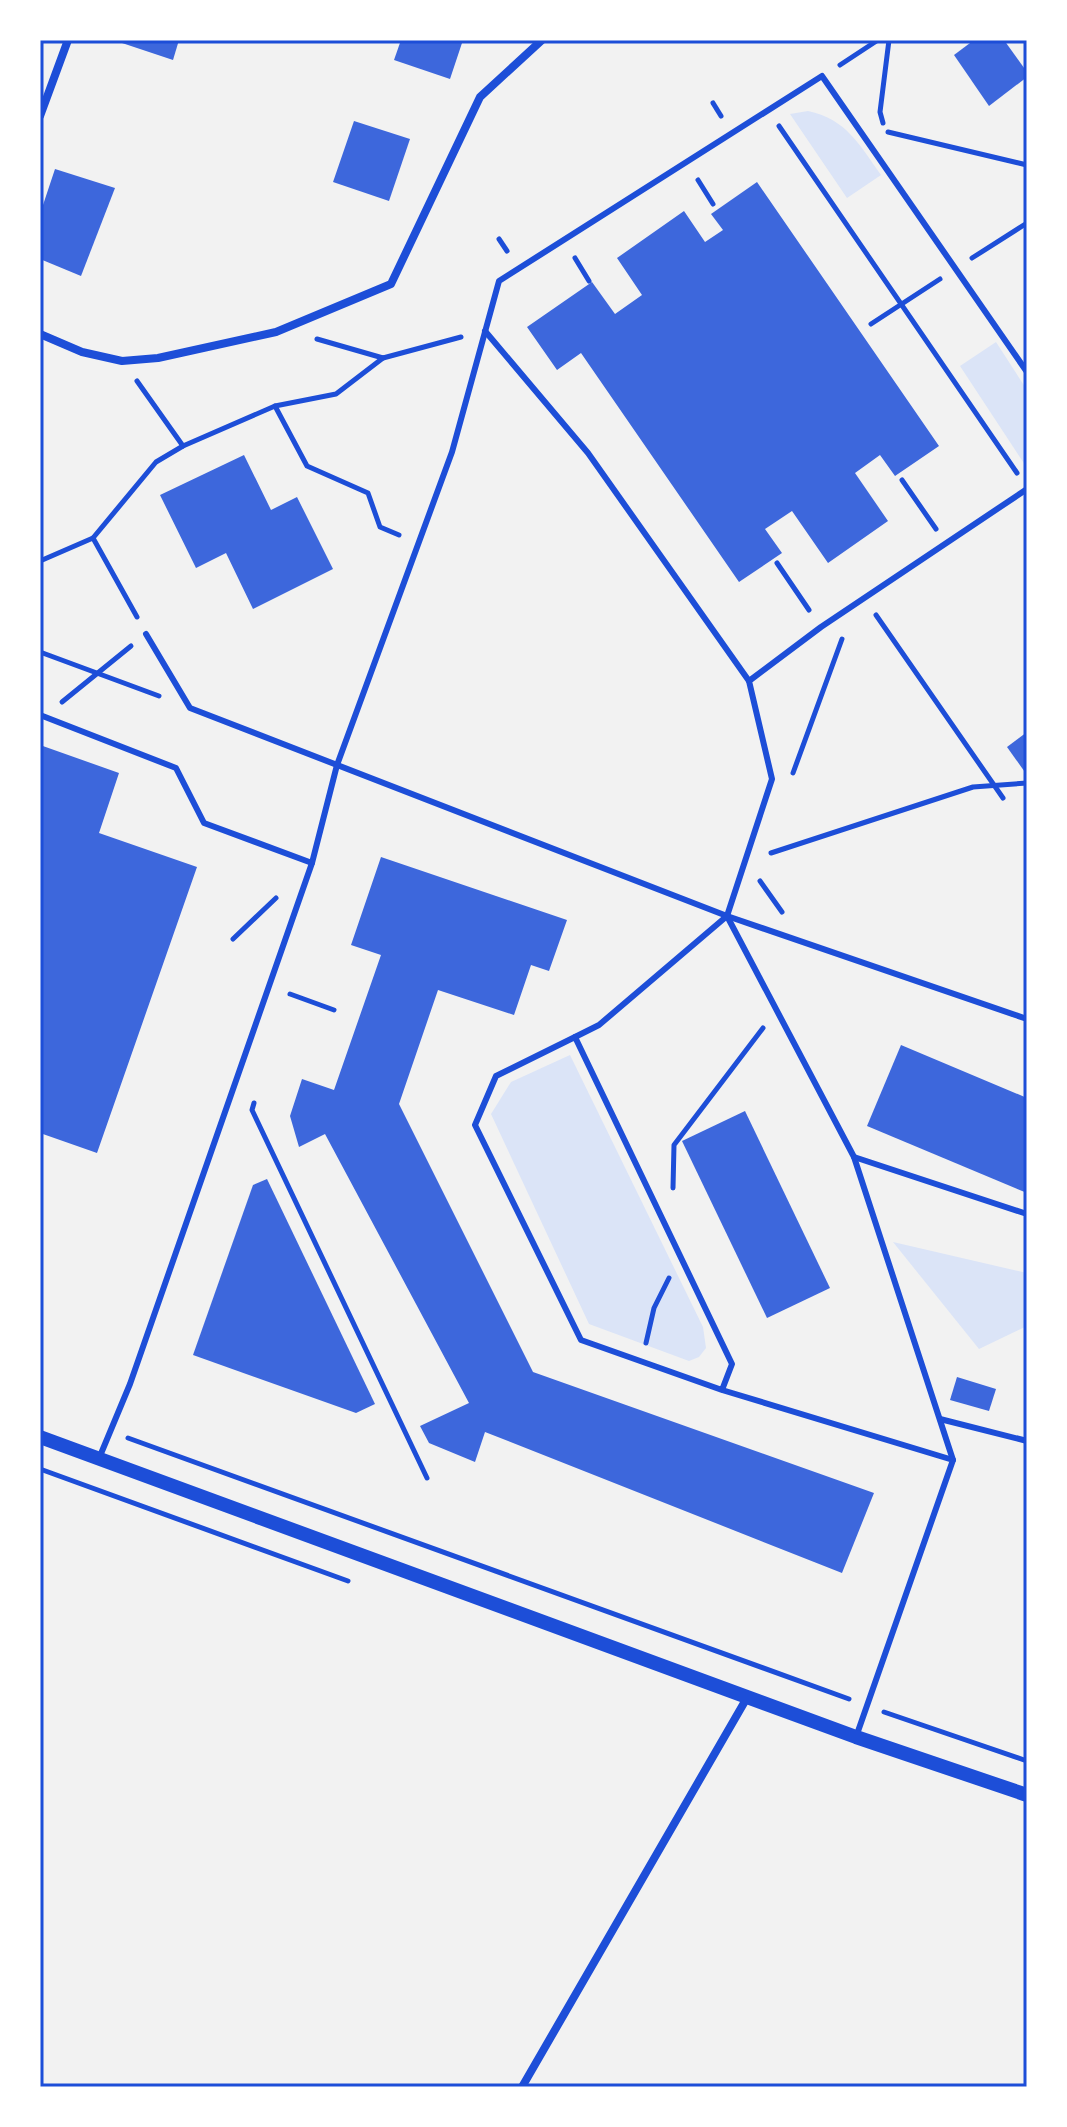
<svg xmlns="http://www.w3.org/2000/svg" width="1067" height="2127" font-family="'IBM Plex Sans',sans-serif">
<style>
.green{fill:#dbe4f7}
.building{fill:#3d67dc}
.lines{fill:none;stroke-linecap:round;stroke-linejoin:round}
.path{stroke:#1d4ed8;stroke-width:5}
.service{stroke:#1d4ed8;stroke-width:6}
.minor{stroke:#1d4ed8;stroke-width:8}
.tertiary{stroke:#1d4ed8;stroke-width:14}
.neatline{fill:none;stroke:#1d4ed8;stroke-width:3}
</style>
<rect width="100%" height="100%" fill="#f2f2f2"/>
<!-- green -->
<g class="green">
<path d="M808,111c38,8 51,33 73,64l-34,23 -57,-84z"/>
<path d="M996,342l31,48v78l-67,-102z"/>
<path d="M570,1055l133,272 3,21 -7,9 -10,4 -100,-37 -98,-210 20,-32z"/>
<path d="M893,1242l134,31v53l-48,23z"/>
</g>
<!-- building -->
<g class="building">
<path d="M113,40h66l-6,20z"/>
<path d="M401,40h62l-13,39 -56,-19z"/>
<path d="M974,40h30l23,32v5l-38,29 -35,-51z"/>
<path d="M354,121l56,18 -21,62 -56,-19z"/>
<path d="M55,169l60,19 -34,88 -41,-17v-45z"/>
<path d="M757,182l182,264 -44,30 -15,-21 -25,18 33,48 -60,42 -36,-52 -27,18 17,24 -43,29 -158,-229 -24,17 -30,-43 65,-45 23,32 27,-19 -25,-37 67,-47 21,31 18,-12 -12,-16z"/>
<path d="M244,455l27,55 26,-13 36,72 -80,40 -27,-56 -30,15 -36,-73z"/>
<path d="M1027,732v43l-20,-28z"/>
<path d="M40,745l79,28 -20,60 98,34 -100,286 -57,-20z"/>
<path d="M381,857l186,63 -18,51 -18,-6 -17,50 -76,-25 -39,114 134,268 341,121 -32,80 -357,-141 -10,30 -46,-19 -9,-17 49,-23 -144,-269 -26,13 -9,-31 12,-37 32,11 47,-135 -30,-10z"/>
<path d="M901,1045l126,53v95l-160,-67z"/>
<path d="M745,1111l85,177 -63,30 -85,-177z"/>
<path d="M267,1179l108,225 -19,9 -163,-58 60,-170z"/>
<path d="M957,1377l39,12 -7,22 -39,-11z"/>
</g>
<g class="lines">
<!-- path -->
<g class="path">
<path d="M840,65l38,-25"/>
<path d="M713,103l8,13"/>
<path d="M883,123l-3,-11 9,-72"/>
<path d="M779,126l238,347"/>
<path d="M888,132l139,33"/>
<path d="M698,180l15,24"/>
<path d="M499,239l8,12"/>
<path d="M575,258l14,23"/>
<path d="M972,258l55,-35"/>
<path d="M871,324l69,-45"/>
<path d="M317,339l66,19 78,-21"/>
<path d="M137,381l46,65"/>
<path d="M275,406l32,60 61,27 12,34 19,8"/>
<path d="M902,480l34,49"/>
<path d="M93,538l44,79"/>
<path d="M40,561l53,-23 63,-76 27,-16 92,-40 61,-12 47,-36"/>
<path d="M777,563l32,47"/>
<path d="M876,615l127,183"/>
<path d="M40,652l119,44"/>
<path d="M62,702l69,-56"/>
<path d="M793,773l49,-134"/>
<path d="M771,853l202,-66 54,-4"/>
<path d="M760,881l22,31"/>
<path d="M233,939l43,-41"/>
<path d="M290,994l44,16"/>
<path d="M254,1103l-2,7 175,368"/>
<path d="M673,1188l1,-43 89,-117"/>
<path d="M646,1343l8,-35 15,-30"/>
<path d="M128,1438l721,261"/>
<path d="M40,1469l308,112"/>
<path d="M884,1712l143,49"/>
</g>
<!-- service -->
<g class="service">
<path d="M485,331l103,122 161,228"/>
<path d="M146,634l44,74 537,208 300,103"/>
<path d="M40,715l136,53 28,55 108,40"/>
<path d="M727,916l127,241 99,303"/>
<path d="M575,1037l24,-12 128,-109 45,-137 -23,-98 72,-54 206,-138"/>
<path d="M854,1157l173,57"/>
<path d="M722,1390l10,-26 -157,-327 -79,39 -21,49 106,215 141,50 231,70 -97,277"/>
<path d="M940,1419l87,22"/>
<path d="M100,1456l30,-72 182,-521 25,-98 115,-313 47,-171 323,-205 205,296"/>
</g>
<!-- minor -->
<g class="minor">
<path d="M40,116l28,-76"/>
<path d="M40,334l42,18 40,9 36,-3 118,-26 115,-48 89,-187 62,-57"/>
<path d="M522,2087l226,-391"/>
</g>
<!-- tertiary -->
<path class="tertiary" d="M40,1437l816,300 171,58"/>
</g>
<!-- border -->
<rect width="1067" height="2127" fill="none" stroke="#ffffff" stroke-width="84"/>
<rect x="42" y="42" width="983" height="2043" class="neatline"/>
</svg>
